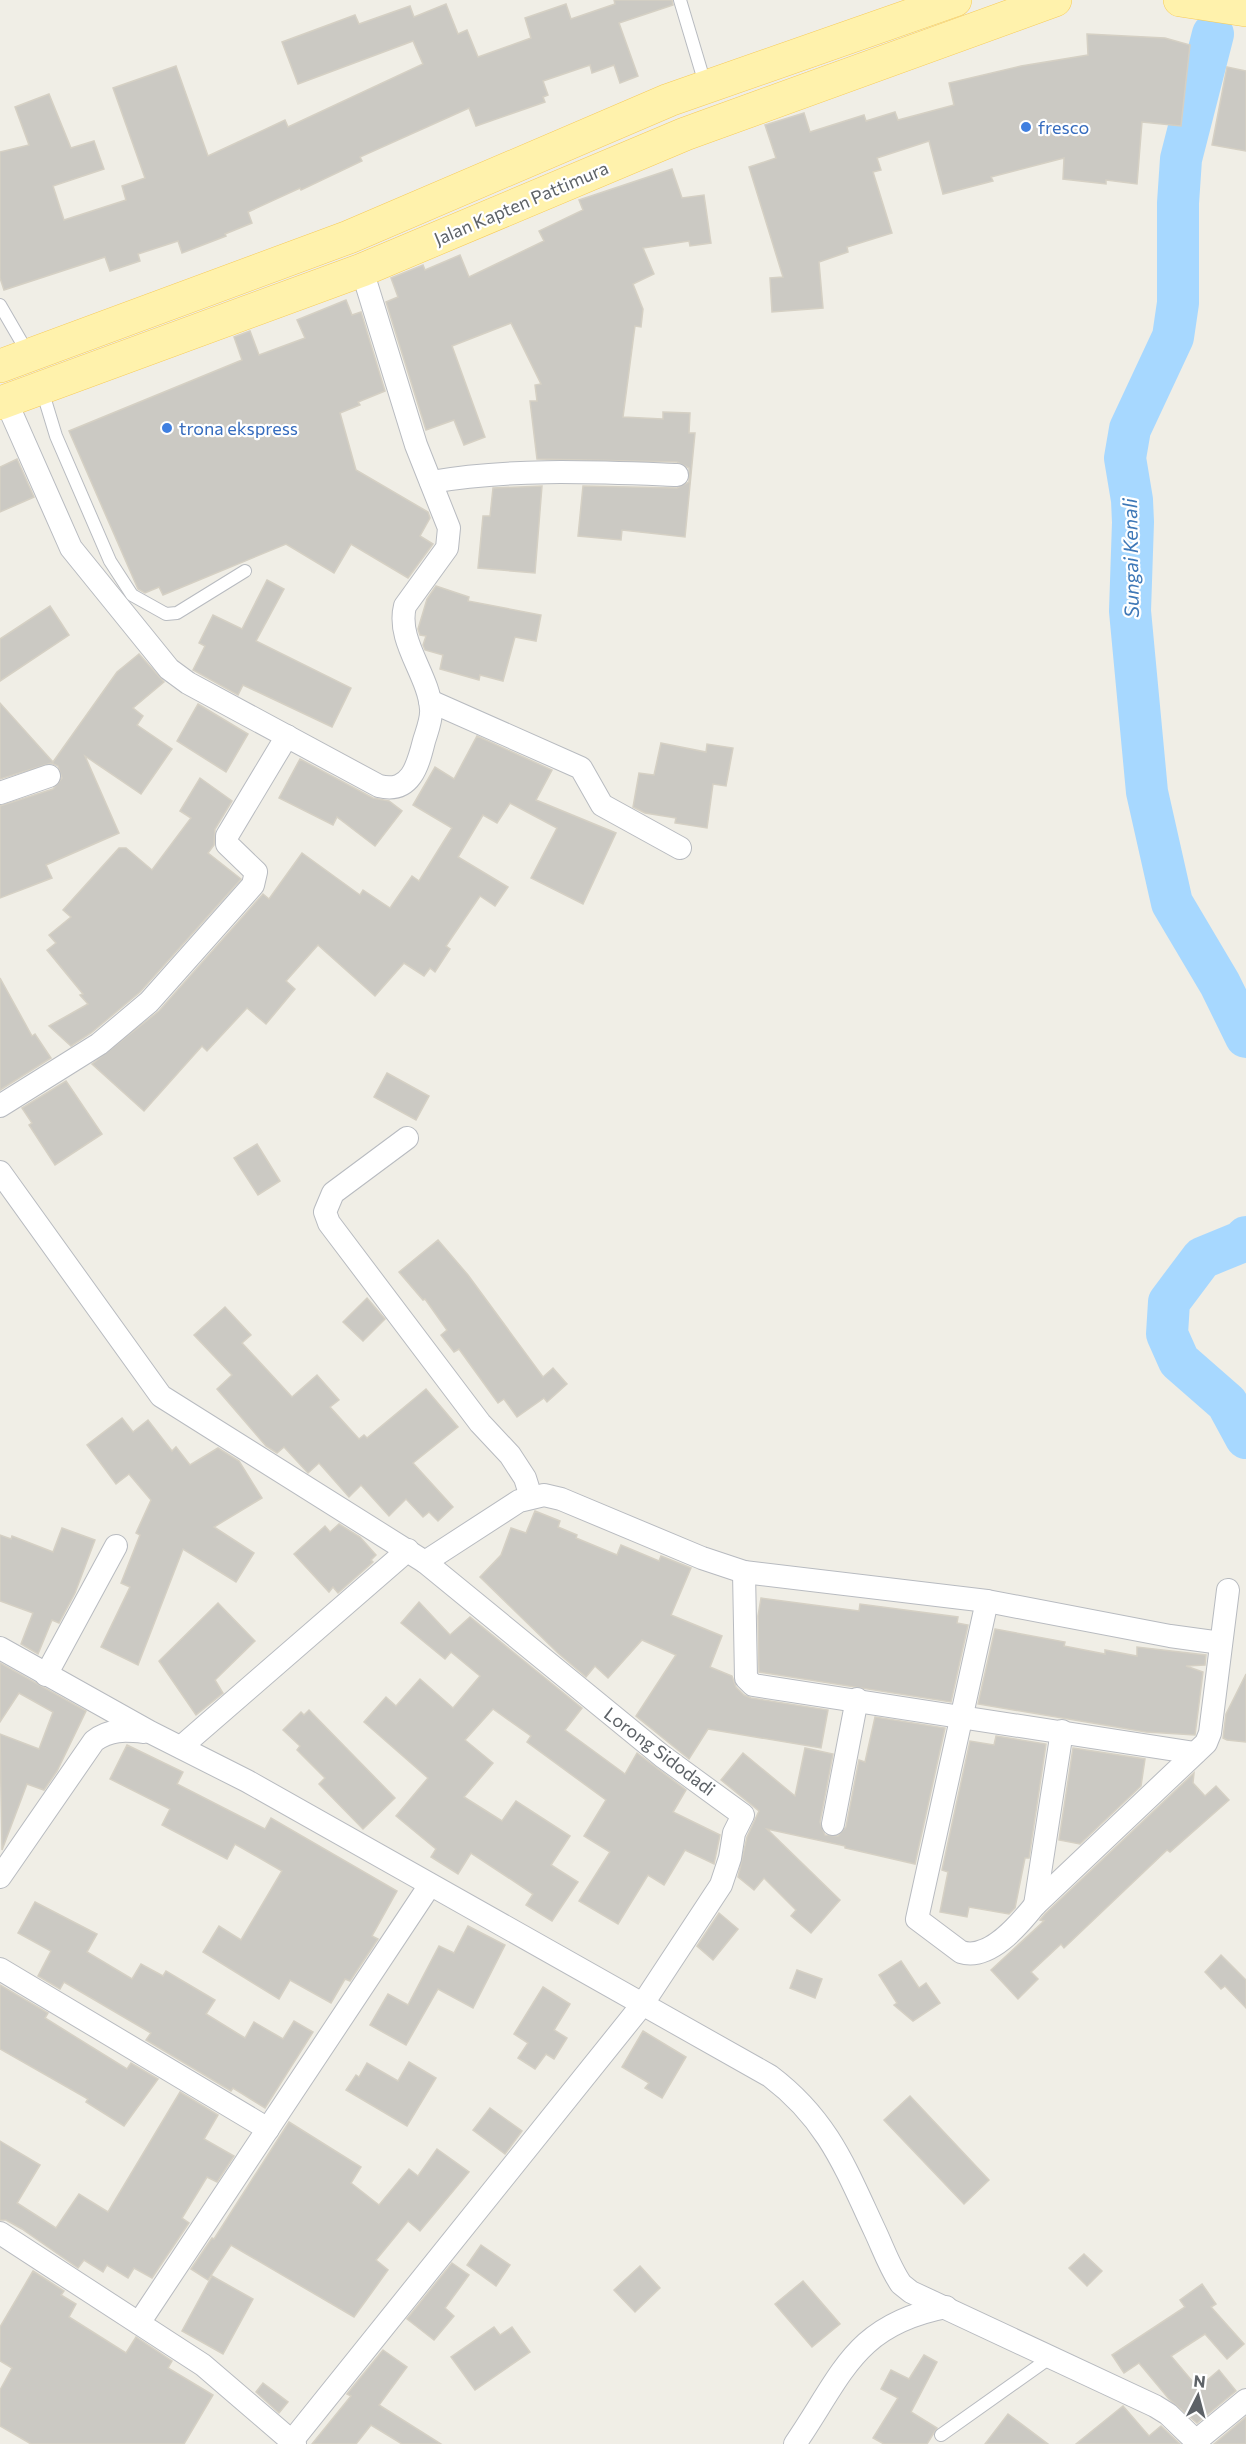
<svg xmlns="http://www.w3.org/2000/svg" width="1246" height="2444" font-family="Commissioner,sans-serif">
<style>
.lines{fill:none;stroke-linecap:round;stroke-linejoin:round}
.river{stroke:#a7d8ff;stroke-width:42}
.building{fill:#cbc9c3;stroke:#d5d0c4;stroke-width:1.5}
.lane-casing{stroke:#b8bbc0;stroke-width:14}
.street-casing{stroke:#b8bbc0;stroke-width:24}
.primary-casing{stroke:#f7cb58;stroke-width:34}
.lane{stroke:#fff;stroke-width:12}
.street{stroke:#fff;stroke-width:22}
.primary{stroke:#fff2ac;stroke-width:33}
.shop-dot{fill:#3f7fe0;stroke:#fff;stroke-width:2}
.labels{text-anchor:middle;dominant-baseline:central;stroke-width:4.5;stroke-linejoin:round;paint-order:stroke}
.shop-label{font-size:18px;fill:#366cbe;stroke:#fff;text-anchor:start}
.street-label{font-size:18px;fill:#5d6267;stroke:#fff}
.water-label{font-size:20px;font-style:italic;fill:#3e78b7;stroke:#fff}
</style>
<rect width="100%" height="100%" fill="#f0eee6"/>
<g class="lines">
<!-- river -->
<g class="river">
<path d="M1213,34l-32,125 -3,44v100l-5,34 -43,92 -5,29 7,42 1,22 -3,89 17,181 25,111 48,81 26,53"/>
<path d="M1246,1237l-5,5 -39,16 -33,44 -2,32 12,27 48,42 19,35"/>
</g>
</g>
<!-- building -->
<g class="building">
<path d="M614,0h58l1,5 -54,18 19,53 -18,7 -6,-18 -22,8 -2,-8 -47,16 5,14 -5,2 2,5 -69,24 -7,-18 -109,49 2,4 -61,29 -1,-2 -52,24 4,11 -27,11 1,2 -44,17 -4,-12 -40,13 2,7 -30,10 -5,-14 -101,33 -4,-12v-126l29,-7 -14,-38 34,-13 22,54 23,-7 10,28 -51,17 11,34 62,-20 -4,-14 23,-8 -32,-90 63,-22 32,90 77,-36 3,7 135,-63 -10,-23 -115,43 -16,-42 73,-27 4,9 51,-18 4,11 32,-13 12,30 9,-4 11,27 53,-19 -6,-20 41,-14 5,15 44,-15z"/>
<path d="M1087,34l78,4 25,7 -9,81 -39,-4 -5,62 -31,-4v4l-43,-5 1,-21 -73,19 2,4 -50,13 -14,-53 -52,17 4,12 -8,2 19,61 -45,14 1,5 -29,10 4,46 -51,4 -2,-34 13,-1 -34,-110 27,-9 -11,-33 39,-12 6,19 54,-17 2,6 29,-9 3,8 56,-15 -5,-22 72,-17 67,-11z"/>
<path d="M1227,67l19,4v80l-34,-6z"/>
<path d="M672,169l10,29 22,-3 7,48 -21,3 -1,-5 -46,7 11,26 -21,10 10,25 -2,18 -6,-1 -12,91 40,2v-7l27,1 -1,20h6l-10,104 -63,-7 -1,10 -43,-4 5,-50 94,2 12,-6v-14l-12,-6 -140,-3 -7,-58h7l-2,-16 6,-1 -30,-61 -59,23 33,91 -21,8 -10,-25 -28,10 -40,-128 12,-5 -7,-19 32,-13 2,5 35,-15 9,22 75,-36 -5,-10 44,-21 -4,-10z"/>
<path d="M346,300l6,15 9,-3 24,79 -27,11 2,3 -20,8 16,57 72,42 2,6 -10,18 13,8 -25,34 -57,-34 -17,29 -48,-29 -123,51 -4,-8 -14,6 -7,-4 -69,-158 173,-71 -8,-23 16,-6 9,24 46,-17 -8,-18z"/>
<path d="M17,459l17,38 -34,15v-45z"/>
<path d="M542,486l-7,87 -57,-5 5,-52h7l3,-28z"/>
<path d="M267,580l17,9 -28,52 95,47 -19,39 -89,-42 -5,10 -45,-25 12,-24 -6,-3 14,-28 29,14z"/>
<path d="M436,586l33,11 -1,4 73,14 -5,26 -21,-4 -12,44 -23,-6 -1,5 -39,-11 3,-14 -18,-5 -2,-5 3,-9 -6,-1 -2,-6 9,-30z"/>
<path d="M50,606l19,29 -69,46v-42z"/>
<path d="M139,654l25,28 -31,26 10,8 -6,9 35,24 -31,45 -56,-38 34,77 -73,32 6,13 -52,20v-92l53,-17 9,-11 -4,-12 -7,-3 -51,16v-76l53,59 64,-90z"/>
<path d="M198,704l50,30 -22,38 -49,-31z"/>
<path d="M477,736l75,34 -16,30 80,33 -33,71 -52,-26 26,-50 -47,-25 -13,20 -14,-8 -25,42 50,30 -13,19 -15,-10 -34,50 4,3 -15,23 -5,-4 -6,8 -20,-13 -29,33 -57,-51 -32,36 9,8 -29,35 -19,-16 -40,43 -5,-5 -58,65 -52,-47 67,-53 104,-117 6,5 33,-46 58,42 3,-5 27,18 22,-32 7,5 33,-53 -39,-23 22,-38 19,12z"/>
<path d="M661,743l45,9 1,-8 26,4 -7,38 -13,-2 -6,44 -32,-5 1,-5 -31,-5 -12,-6 6,-34 15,2z"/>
<path d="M300,759l73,39 16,3 13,10 -27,35 -38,-29 -4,8 -54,-27z"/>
<path d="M200,778l32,23 -17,28 -1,16 -6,8 33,26 -101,113 -49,41 -20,13 -22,-20 39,-22 -8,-9 3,-1 -36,-44 9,-7 -7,-8 22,-18 -8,-7 56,-62h7l26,22 39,-52 -11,-7z"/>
<path d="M0,978l32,58 3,-2 16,24 -51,32z"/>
<path d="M387,1073l42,23 -13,24 -42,-23z"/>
<path d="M66,1081l36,53 -47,31 -26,-40 3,-2 -10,-15z"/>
<path d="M257,1144l23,37 -22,14 -24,-37z"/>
<path d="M438,1240l30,35 75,102 10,-9 14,16 -20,18 -3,-4 -27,19 -13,-18 -6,4 -39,-54 -5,3 -13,-17 6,-5 -22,-31 -2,1 -24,-28z"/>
<path d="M367,1298l18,21 -22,22 -20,-19z"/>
<path d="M225,1307l26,28 -9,8 50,54 25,-22 22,25 -9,7 29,32 5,-4 3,3 59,-49 32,38 -45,36 40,44 -15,14 -9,-9 -6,5 -17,-18 -17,17 -28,-31 -12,12 -30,-34 -11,10 -24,-26 -7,6 -11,-7 -49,-57 15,-14 -38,-40z"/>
<path d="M122,1418l11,14 15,-12 24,31 4,-4 14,18 28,-17 21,13 23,37 -48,29 40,26 -18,29 -53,-33 -45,116 -37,-18 29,-60 -9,-4 19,-48 -4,-2 15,-33 -22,-26 -13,10 -29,-39z"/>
<path d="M535,1511l25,10 -2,6 19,8 -1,3 41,17 4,-10 38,16 2,-5 30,12 -20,47 51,21 -12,31 22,9 4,11 8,8 7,3 77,12 -7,38 -113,-19 -19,30 -53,-43 40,-61 -34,-15 -34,38 -13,-12 -9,11 -28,-24 -78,-76 21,-22 10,-27 15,5z"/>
<path d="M339,1524l21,13 16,18 -5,5 2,2 -35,31 -5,-6 -4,5 -35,-38 31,-28 5,6z"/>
<path d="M62,1528l33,12 -20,53 -16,30 -7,-3 -14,34 -17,-10 12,-31 -33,-12v-66l11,4 1,-3 41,16z"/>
<path d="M761,1598l98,13 1,-7 98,13 -1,6 11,2 -17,77 -192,-30 -1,-56z"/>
<path d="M419,1602l31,33 20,-18 112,91 -17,22 60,44 12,-21 49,37 -13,22 47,23 -6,29 -29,-14 -21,35 -16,-10 -30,49 -39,-23 31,-49 -26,-16 22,-36 -79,-58 4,-6 -38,-27 -28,31 28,23 -29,34 38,24 14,-20 54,35 -19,29 27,17 -26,39 -26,-16 7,-11 -62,-41 -13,21 -27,-17 5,-8 -40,-33 32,-38 -64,-56 22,-25 10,9 24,-27 33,29 27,-32 -29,-24 -6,7 -44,-36z"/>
<path d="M218,1603l37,38 -40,39 8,13 -27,22 -37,-54z"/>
<path d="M995,1629l70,13 -1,4 41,8v-4l32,6v-9l69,8 -1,10 -19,1 17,6 -8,63 -49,-3 -168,-28z"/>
<path d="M0,1663l86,48 -29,60 -13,19 -17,-6 -25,66 -2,-116 39,15 14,-37 -34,-19 -19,29z"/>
<path d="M1246,1674v68l-19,-2 -4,-2 3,-24z"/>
<path d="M309,1710l86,88 -32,31 -44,-45 6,-6 -28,-28 3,-4 -17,-16 18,-18 3,3z"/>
<path d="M875,1717l70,11 -30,136 -70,-16v-2l-78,-17 73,71 -29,33 -20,-17 5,-6 -32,-32 -10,12 -16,-13 9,-40 12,-26 -38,-31 22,-27 52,43 10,-48 28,6 -13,68 5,13 13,1 8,-9 13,-67 6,2z"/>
<path d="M996,1736l50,8 -17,114h-4l-10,50 -6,6 -40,-7 -2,10 -27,-5 8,-40 -6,-2 28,-129 24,4z"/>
<path d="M127,1745l56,27 -6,12 88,45 6,-11 126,73 -25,45 6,3 -28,42 -5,-2 -14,24 -41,-23 -11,19 -76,-47 16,-26 22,14 41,-69 -47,-27 -8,15 -65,-34 8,-16 -60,-30z"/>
<path d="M1073,1748l72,11 -4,27 -61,58 -21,-4z"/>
<path d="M1194,1773l-1,10 12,13 11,-10 13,14 -59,52 -3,-2 -103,98 -3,-4 -30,28 7,7 -20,20 -27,-29 53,-49 -4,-1 5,-6z"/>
<path d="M35,1902l62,32 -10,18 45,27 9,-15 22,12 3,-5 49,29 -9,14 39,24 9,-16 29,17 11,-18 19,11 -48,76 -32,-20 -2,3 -85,-51 5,-7 -87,-51 -4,7 -22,-13 13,-25 -33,-18z"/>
<path d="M719,1913l19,16 -25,31 -16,-14z"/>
<path d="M468,1926l37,19 -32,63 -35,-19 -32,56 -36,-20 18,-31 20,11 31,-59 15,7z"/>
<path d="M1221,1955l25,25v28l-21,-22 -4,3 -16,-17z"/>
<path d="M901,1961l18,27 7,-5 14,20 -27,18 -19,-16 3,-2 -18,-28z"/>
<path d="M797,1970l25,9 -7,19 -25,-10z"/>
<path d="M0,1985l48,28 -3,5 82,51 4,-6 27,16 -34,47 -38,-24 2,-3 -88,-50z"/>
<path d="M543,1987l27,17 -16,26 13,8 -13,21 -8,-5 -11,15 -17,-11 10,-15 -14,-9z"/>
<path d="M643,2031l43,26 -24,41 -17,-10 4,-5 -27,-16z"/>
<path d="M409,2062l27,16 -29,48 -61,-36 10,-15 3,2 8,-14 31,18z"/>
<path d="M180,2092l38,23 -14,24 30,17 -17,26 -10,-5 -25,41 7,5 -37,55 -18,-10 -6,10 -21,-13 -4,7 -19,-12 -6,8 -56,-39 -16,-9h-6v-79l40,24 -23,38 39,25 23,-34 29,18z"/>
<path d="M910,2096l79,84 -25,24 -80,-84z"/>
<path d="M490,2108l32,23 -17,23 -32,-24z"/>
<path d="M289,2122l72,45 -10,16 28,22 30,-36 9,7 19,-27 32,23 -49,59 -12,-10 -32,39 12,10 -34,47 -123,-72 -23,35 -17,-11 21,-31 2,1z"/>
<path d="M481,2245l29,20 -14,21 -29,-21z"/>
<path d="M1084,2254l18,17 -15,15 -18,-18z"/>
<path d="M452,2263l17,12 -24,33 9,8 -20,24 -27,-21z"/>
<path d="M640,2266l20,22 -25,24 -21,-22z"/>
<path d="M33,2271l31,20 -3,4 15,9 -7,13 57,36 10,-16 36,24 -4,7 45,27 -29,49h-153l-31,-18v-36l12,-22 -12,-7v-34z"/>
<path d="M212,2276l41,23 -30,55 -41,-23z"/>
<path d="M803,2281l37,43 -28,23 -37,-43z"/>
<path d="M1202,2284l14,20 -5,3 33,37 -17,15 -22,-25 -34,22 27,32 21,-18 17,21 -39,32 -28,-24 -30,-36 -15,10 -12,-18 73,-48 -5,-7z"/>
<path d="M494,2327l6,8 12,-8 18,25 -55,38 -24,-33z"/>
<path d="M383,2350l24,17 -28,38 62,39h-39l-31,-19 -15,19h-44l39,-48 -4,-2z"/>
<path d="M924,2355l13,7 -26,50 26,16 -10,16h-43l-11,-6 25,-40 -17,-9 10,-19 18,9z"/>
<path d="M263,2383l25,19 -9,11 -23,-21z"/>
<path d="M1123,2406l26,30 12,-10 19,18h-104z"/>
<path d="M1008,2414l40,30h-63z"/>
<path d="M1246,2417v27h-32z"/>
</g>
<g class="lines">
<defs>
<g id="lane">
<path d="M680,0l26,87"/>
<path d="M0,305l29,50"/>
<path d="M42,390l14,46 54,125 22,34 34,19 11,-1 68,-42"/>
<path d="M941,2435l110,-78"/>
</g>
<g id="street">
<path d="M6,401l65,147 98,121 19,14 191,103c32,8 39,-21 45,-45 3,-10 8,-22 7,-32 -2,-34 -35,-68 -26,-103l42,-58 2,-20 -33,-83 -54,-175"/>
<path d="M431,482c81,-14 163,-10 246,-7"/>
<path d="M430,701l151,67 21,37 78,43"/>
<path d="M0,793l49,-17"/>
<path d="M0,1106l99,-62 50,-42 104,-117 3,-13 -29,-28v-8l60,-100"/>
<path d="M407,1138l-74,55 -8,19 4,11 151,200 30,32 15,23 6,19"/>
<path d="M0,1172l161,224 264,166 237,194 81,59 -9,18 -4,25 -9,27 -79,120 -350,436"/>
<path d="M425,1562l94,-61 25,-6 17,4 141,59 42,14 243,29 183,35 51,7"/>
<path d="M744,1572l2,106 7,7 442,68"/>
<path d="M987,1601l-70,318 44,33c28,9 58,-27 74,-47l171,-162 4,-10 18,-143"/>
<path d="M0,1648l150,84 97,49 523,295c58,44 75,91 105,155 8,17 15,37 26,53l10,8 244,114 13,8 31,30"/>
<path d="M46,1675l70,-129"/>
<path d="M181,1747l227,-197"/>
<path d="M833,1824l24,-125"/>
<path d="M0,1877l94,-136c16,-12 31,-11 50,-9"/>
<path d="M1035,1905l27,-174"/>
<path d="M0,1969l268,160"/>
<path d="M0,2233l203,132 92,79"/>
<path d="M139,2323l291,-438"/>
<path d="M1196,2441l50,-41"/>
<path d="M795,2444c48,-70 59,-119 151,-137"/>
</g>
<g id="primary">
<path d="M1180,0l66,10"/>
<path d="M0,366l349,-129 320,-137 286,-100"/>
<path d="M0,403l362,-133 323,-136 370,-134"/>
</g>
</defs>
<!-- lane casing -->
<use href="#lane" class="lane-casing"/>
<!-- street casing -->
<use href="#street" class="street-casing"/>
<!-- primary casing -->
<use href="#primary" class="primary-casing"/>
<!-- lane -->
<use href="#lane" class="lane"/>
<!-- street -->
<use href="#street" class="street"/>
<!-- primary -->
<use href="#primary" class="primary"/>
</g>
<!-- markers -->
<g class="shop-dot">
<circle cx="1026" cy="127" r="6"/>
<circle cx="167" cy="428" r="6"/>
</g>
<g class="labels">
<!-- shop labels -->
<g class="shop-label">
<text x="1038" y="127">fresco</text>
<text x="179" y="428">trona ekspress</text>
</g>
<!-- street labels -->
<g class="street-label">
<text transform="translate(521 203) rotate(-23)">Jalan Kapten Pattimura</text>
<text transform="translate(660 1751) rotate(37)">Lorong Sidodadi</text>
</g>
<!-- water labels -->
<g class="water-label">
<text transform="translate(1130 558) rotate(-91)">Sungai Kenali</text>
</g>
</g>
<!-- north arrow -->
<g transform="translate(1198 2396) rotate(6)" stroke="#ffffff" stroke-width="4.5" paint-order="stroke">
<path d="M0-4.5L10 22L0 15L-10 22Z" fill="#5d6267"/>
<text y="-9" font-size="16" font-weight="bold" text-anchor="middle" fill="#5d6267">N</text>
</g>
</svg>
